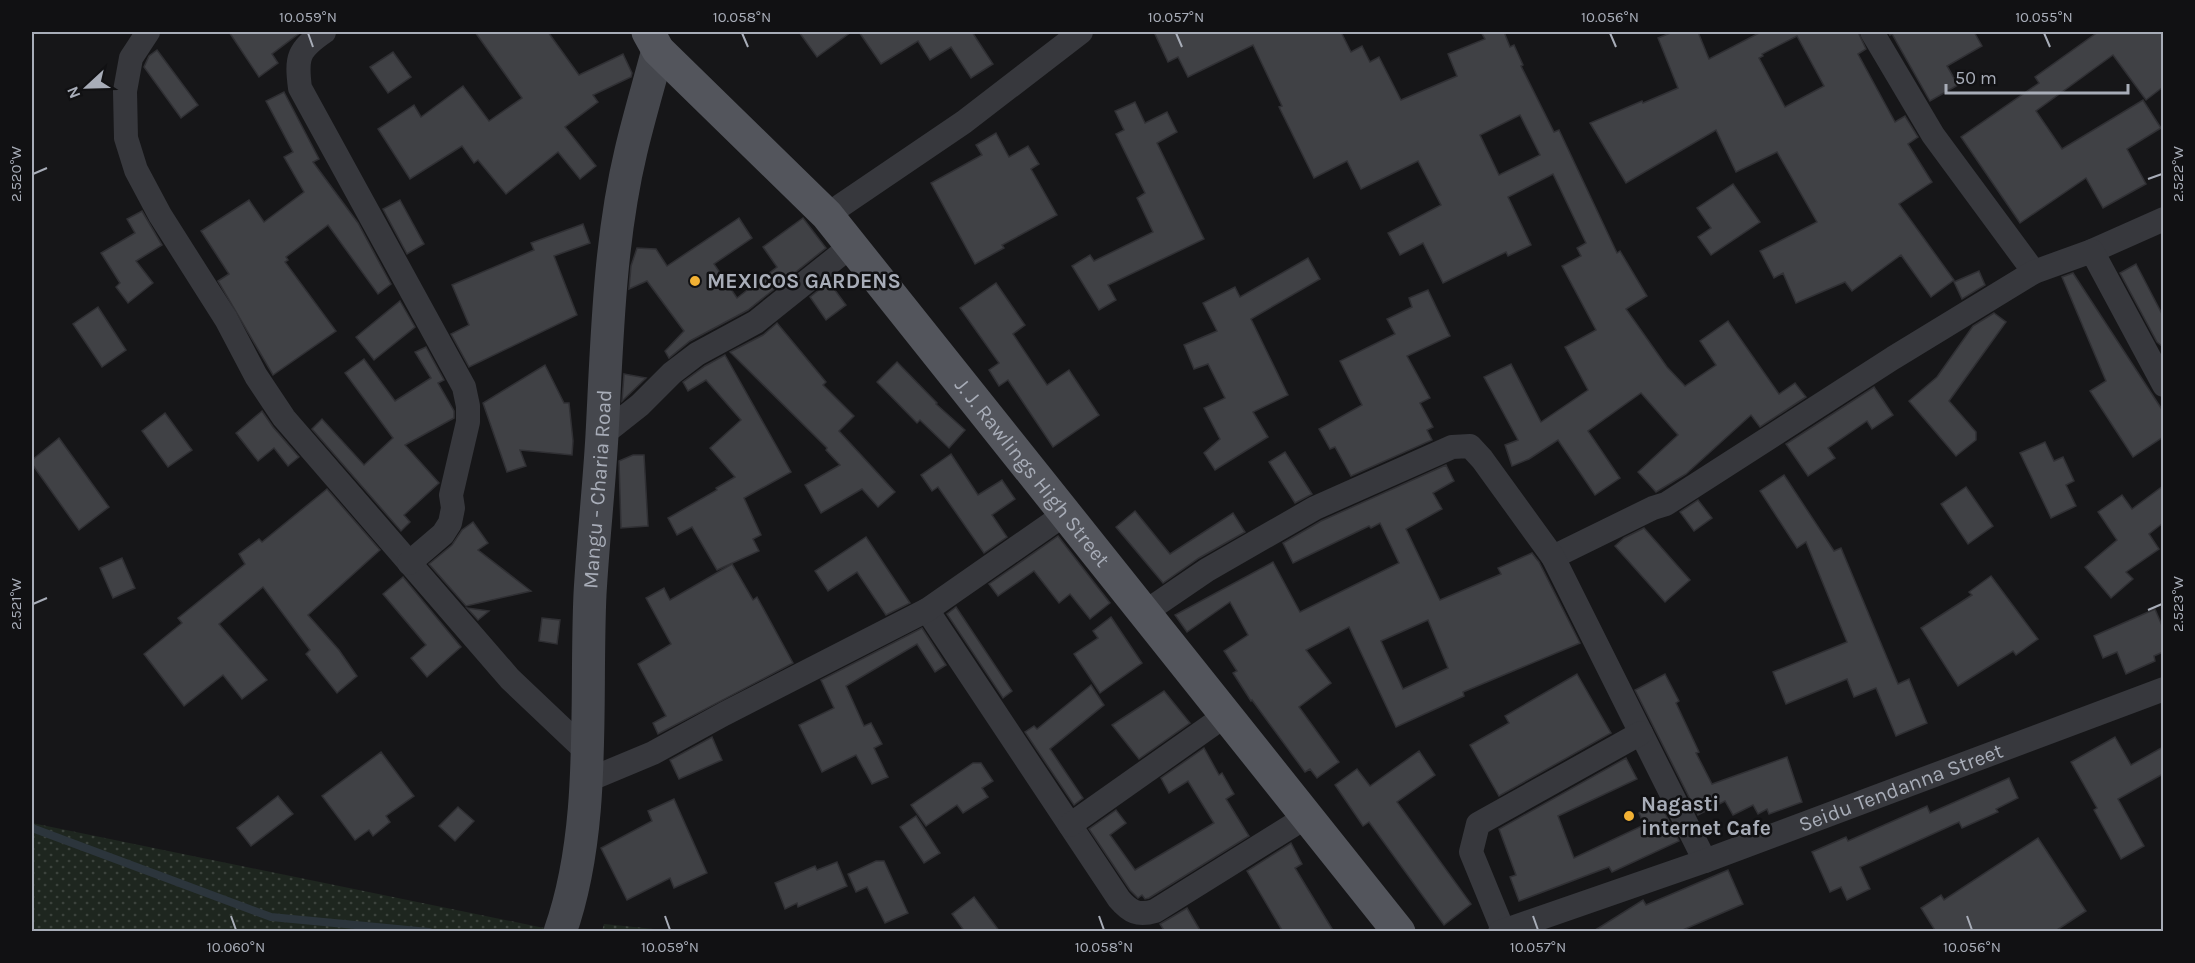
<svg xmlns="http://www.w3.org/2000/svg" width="2195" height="963" font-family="Karla,sans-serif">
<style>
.grass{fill:url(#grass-dots)}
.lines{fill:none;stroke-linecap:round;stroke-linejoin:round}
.stream{stroke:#2c353c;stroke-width:8}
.building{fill:#404145;stroke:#303034;stroke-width:1.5;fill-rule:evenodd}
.street{stroke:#37383d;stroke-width:24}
.secondary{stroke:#45474d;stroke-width:33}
.primary{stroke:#53555c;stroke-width:33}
.ticks{fill:none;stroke:#a8adb8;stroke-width:2}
.poi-dot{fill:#f2b134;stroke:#111113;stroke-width:2}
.labels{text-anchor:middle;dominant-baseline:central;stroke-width:5;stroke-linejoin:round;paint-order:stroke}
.poi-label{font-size:21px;font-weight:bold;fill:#a8adb8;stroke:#111113;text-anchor:start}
.street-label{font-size:21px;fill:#a8adb8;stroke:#111113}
.neatline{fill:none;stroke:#a8adb8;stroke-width:2}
.ticks-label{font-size:15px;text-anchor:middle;fill:#a8adb8}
</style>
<defs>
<pattern id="grass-dots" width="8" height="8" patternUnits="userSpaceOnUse" patternTransform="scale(1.5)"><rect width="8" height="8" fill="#1e261f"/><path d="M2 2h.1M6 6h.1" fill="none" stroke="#3c433d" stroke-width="1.8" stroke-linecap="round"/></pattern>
</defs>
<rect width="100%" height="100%" fill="#161618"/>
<!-- grass -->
<g class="grass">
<path d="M32,823l517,106v3l-517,-1z"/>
<path d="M604,924l70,7h-72z"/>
</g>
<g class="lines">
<!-- stream -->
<path class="stream" d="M32,828l239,89 158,15"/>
</g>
<!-- building -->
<g class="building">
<path d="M229,32h72l-29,22 6,9 -19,14z"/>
<path d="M475,32h73l31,43 44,-21 9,19 -1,4 -38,18 5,7 -33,25 31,39 -16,13 -22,-27 -52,42 -28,-34 -4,3 -12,-17 -52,33 -32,-50 36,-24 7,12 42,-31 26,35 33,-23z"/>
<path d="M799,32h52l-34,25z"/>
<path d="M859,32h115h-2l21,32 -22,14 -20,-31 -21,13 -12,-19 -37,23z"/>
<path d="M1154,32h187l10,20 11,-6 8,16 9,-5 22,43 56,-24 -9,-22 37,-15 -4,-7h23l6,15 4,-2 9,20 -2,1 33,66 5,-2 58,123 3,-2 27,45 -21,13 41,58 18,19 31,-21 -16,-24 28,-20 51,73 16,-11 11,14 -46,30 -9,-12 -65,59 -30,18 -18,-20 40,-37 -37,-42 -53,38 32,47 -25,17 -37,-55 -29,19 -17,7 -7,-21 13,-5 -34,-63 27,-13 30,58 47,-32 -23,-43 31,-17 -34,-64 19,-10 -4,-8 9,-5 -33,-69 -45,23 23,48 -23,11 -2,-4 -63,31 -20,-40 -23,12 -12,-22 53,-28 -23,-44 -57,28 -14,-28 -33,17 -35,-71 3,-1 -29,-61 -65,32 -10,-20 -10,5zM1520,115l20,40 -41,20 -19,-40z"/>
<path d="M1673,32h25l11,27 52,-27h97l8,17 -8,5 37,68 10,-6 13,21 -10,7 24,38 -33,22 55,76 -23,17 -30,-42 -49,36 -7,-9 -49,21 -13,-30 -9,5 -14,-27 57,-29 -40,-70 -41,20 -20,-42 -90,53 -36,-60 52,-22 1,2 35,-15 -20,-50zM1797,36l27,50 -39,21 -26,-49 4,-2 -1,-2z"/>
<path d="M1888,32h86l8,14 -35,20 11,19 -28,16 -38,-67 -2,1z"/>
<path d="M2098,32h65v55l-17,13 -33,-45 -77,56 26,38 81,-49 18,28 -34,21 19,35 -43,24 -17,-30 -66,45 -59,-86 78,-54 -4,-6z"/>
<path d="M157,50l41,55 -17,13 -37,-51 5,-11z"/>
<path d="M393,52l18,25 -23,16 -18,-26z"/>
<path d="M284,92l35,67 -6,3 45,61 33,61 -13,10 -50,-69 -42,32 2,3 -3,2 51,69 -63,44 -55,-94 11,-7 -28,-43 48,-31 15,22 40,-30 -20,-35 9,-5 -27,-51z"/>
<path d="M1135,102l10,21 22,-11 10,20 -20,11 47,96 -96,46 8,15 -17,10 -27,-44 18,-11 4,6 59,-29 -16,-34 8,-5 -29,-59 8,-4 -9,-19z"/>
<path d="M996,133l13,24 19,-11 11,18 -8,5 26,46 -55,30 2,3 -29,16 -44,-81 51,-28 -6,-10z"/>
<path d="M1733,184l27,38 -49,33 -13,-18 13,-9 -14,-20z"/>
<path d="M400,200l24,44 -17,10 -24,-45z"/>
<path d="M142,211l20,34 -26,16 17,22 -25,20 -12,-16 4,-4 -19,-30 34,-20 -8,-14z"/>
<path d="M739,218l13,20 -38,26 23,34 40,-31 -14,-20 40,-29 23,30 -78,62 -58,31 -21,17 -4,-7 19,-20 -37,-50 -18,8 2,-23 6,-18 19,1 11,17z"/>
<path d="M583,224l7,19 -36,13 23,59 -108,52 -18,-33 18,-9 -17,-40 82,-35 -3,-7z"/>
<path d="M1308,258l12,21 -69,40 37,76 -35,17 15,25 -53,33 -11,-17 16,-14 -16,-31 21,-10 -17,-34 -14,5 -10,-24 33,-14 -14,-28 32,-16 5,10z"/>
<path d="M2136,264l27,52v31l-6,-5 -37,-69z"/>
<path d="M1979,271l6,14 -23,14 -8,-17z"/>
<path d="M2073,273l90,138v26l-30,20 -43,-66 16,-10 -44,-104z"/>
<path d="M829,282l17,23 -20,15 -16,-23z"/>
<path d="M996,283l29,42 -12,9 34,51 22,-15 30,45 -46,32 -45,-67 -9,6 -10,-16 10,-7 -39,-55z"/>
<path d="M1428,290l22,46 -43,20 23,42 -10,5 13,24 -6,3 5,10 -81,36 -16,-29 -5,2 -11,-20 43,-24 -22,-44 55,-27 -8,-15 25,-12 -3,-9z"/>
<path d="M400,301l15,26 -41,33 -18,-23z"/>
<path d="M98,307l28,43 -24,17 -29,-43z"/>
<path d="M1994,313l12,9 -57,79 27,31v8l-20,16 -47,-55 28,-24 36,-51z"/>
<path d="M777,323l49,59 -3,3 31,31 -15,15 56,61 -17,15 -16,-18 -41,24 -16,-28 35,-20 -14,-15 1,-2 -97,-96 33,-17z"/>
<path d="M426,347l18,33 -6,3 16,28v7l-49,27 34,38 -35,32 6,7 -9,9 -89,-102 10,-10 42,46 29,-27 -48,-65 19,-14 31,42 36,-23 -16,-26z"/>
<path d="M725,355l66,117 -47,26 17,37 -8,4 6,12 -42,19 -25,-43 -15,8 -9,-17 49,-28 -1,-2 19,-11 -25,-29 31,-28 -35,-40 -18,11 -5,-9 22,-16z"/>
<path d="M897,362l40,41 -1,1 29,26 -16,18 -29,-28 -3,3 -40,-41z"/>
<path d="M545,365l19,38h5l4,38 -1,14 -52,-5 6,16 -19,6 -24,-69z"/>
<path d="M624,374l22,4 -24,23z"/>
<path d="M1874,387l19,28 -21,14 -5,-8 -39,27 7,10 -27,18 -22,-32z"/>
<path d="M262,411l11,16 26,30 -11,9 -14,-18 -16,13 -22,-28z"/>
<path d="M165,413l27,37 -24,17 -26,-36z"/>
<path d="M59,438l50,69 -30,23 -47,-66v-4z"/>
<path d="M2045,442l9,19 9,-4 11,24 -8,4 10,21 -25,12 -31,-65z"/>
<path d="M1285,452l27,42 -17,9 -26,-41z"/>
<path d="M951,454l27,41 24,-15 13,19 -23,16 15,22 -23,16 -46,-66 -6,4 -11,-16z"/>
<path d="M633,455h11l4,71 -27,2 -2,-67z"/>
<path d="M1446,465l8,16 -21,12 9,16 -36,20 34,71 61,-26 -3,-6 34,-15 7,9 41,81 -117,49 1,4 -68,31 -47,-100 -43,23 25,33 -32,24 40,55 -22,16 -7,-9 -5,3 -53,-72 -1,1 -18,-28 4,-2 -13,-20 24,-16 -18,-33 -43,30 -12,-17 98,-53 27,50 99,-49 -19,-40 -9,5 -2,-2 -76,37 -10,-20 38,-22zM1428,620l20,48 -45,21 -22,-48z"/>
<path d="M1784,475l50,76 7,-3 57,136 11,-5 18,44 -31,13 -20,-48 -22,9 -7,-18 -61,25 -13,-32 74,-30 -41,-100 -9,6 -37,-57z"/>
<path d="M2163,486v37l-14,11 10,15 -33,23 7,7 -22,19 -26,-31 32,-27 -19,-28 24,-17 10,14z"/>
<path d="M1966,487l27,39 -25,18 -27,-40z"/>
<path d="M327,489l53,61 -72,65 31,35 18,26 -20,17 -31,-39 4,-4 -47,-63 -44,37 48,56 -25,19 -19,-24 -39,31 -40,-52 38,-31 -4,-5 67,-54 -6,-10 20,-15 3,3z"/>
<path d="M1698,500l14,18 -18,13 -14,-19z"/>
<path d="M1135,511l35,43 63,-41 12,19 -46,26 -36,25 -47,-56z"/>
<path d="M473,522l15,21 -10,7 53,41 -65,15 -37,-42 23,-19 10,-15z"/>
<path d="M1644,528l46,52 -25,22 -50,-56 9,-8z"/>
<path d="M1058,536l52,67 -20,16 -20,-25 -11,9 -25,-32 -36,25 -9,-12z"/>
<path d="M866,537l44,66 -24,12 -29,-43 -29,19 -13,-20z"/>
<path d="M122,558l13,30 -22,10 -13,-30z"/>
<path d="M732,564l21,36 4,-3 36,66 -135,71 -5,-11 13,-7 -28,-52 33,-20 -25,-46 18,-10 6,12z"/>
<path d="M1991,576l47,63 -22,16 -3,-4 -55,35 -37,-58 51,-33 -3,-3z"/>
<path d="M403,577l58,70 -34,30 -16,-19 15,-13 -43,-51z"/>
<path d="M956,607l56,84 -9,7 -56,-84z"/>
<path d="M467,608l22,3 -11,9z"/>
<path d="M2155,609l8,19v24l-9,4 1,5 -29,13 -9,-22 -14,6 -9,-22z"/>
<path d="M1111,617l31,46 -42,30 -26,-39 24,-16 -5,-7z"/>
<path d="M542,618l18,2 -3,24 -18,-3z"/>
<path d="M922,628l24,37 -11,7 -18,-28 -71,42 18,40 7,-3 11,21 -8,4 14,29 -16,7 -16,-29 -34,17 -23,-47 35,-17 -13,-28z"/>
<path d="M1577,674l34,59 -112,63 -29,-51 39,-22 -4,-7z"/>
<path d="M1665,674l14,27 -3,2 23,49 -3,1 16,31 75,-27 15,45 -33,12 -2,-5 -9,5 -5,-9 -20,10 -8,-14 -27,14 -63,-125z"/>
<path d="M1091,685l13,20 -54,44 33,49 -9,7 -49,-73 9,-6 3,3z"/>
<path d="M1164,691l26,32 -51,36 -27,-34z"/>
<path d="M712,737l10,23 -43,19 -9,-19z"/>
<path d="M2115,737l16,28 32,-18v27l-45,25 26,47 -23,13 -27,-49 3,-2 -26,-46z"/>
<path d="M1204,748l15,27 3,-2 12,21 -8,5 23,37 -100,62 -4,1 -3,-4 -4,3 -8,-8 -41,-61 27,-19 10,13 -16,12 25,35 79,-47 -26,-42 -19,12 -8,-15z"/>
<path d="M1419,751l16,24 -38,27 74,102 -27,21 -75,-103 -6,4 -28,-41 22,-16 13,17z"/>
<path d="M381,752l33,44 -28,20 4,6 -17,14 -4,-6 -14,10 -33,-44z"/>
<path d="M1626,758l11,21 -79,37 16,42 70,-33 -5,-12 20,-12 20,40 -67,31 -3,-5 -90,34 -9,-24 6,-2 -17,-46z"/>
<path d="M973,763h8l12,18 -11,7 6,9 -25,16 -6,-8 -31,21 -15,-21z"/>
<path d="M2009,778l9,20 -22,11 2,3 -36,16 -3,-6 -99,45 10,22 -23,11 -6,-13 -11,5 -18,-40 34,-15 2,4 79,-35 3,7z"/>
<path d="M278,796l15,18 -42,32 -14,-18z"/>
<path d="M674,799l33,74 -33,15 -4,-10 -43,22 -26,-52 51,-27 -4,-10z"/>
<path d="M458,807l16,14 -19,20 -16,-15z"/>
<path d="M916,816l24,37 -16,10 -24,-36z"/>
<path d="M2038,838l48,73 -32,21h-118l-15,-24 20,-13 3,5z"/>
<path d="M1291,843l11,21 -7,4 39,64h-51l-36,-61z"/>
<path d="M876,861h8l24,52 -23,10 -18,-36 -11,5 -8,-18z"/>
<path d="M837,862l10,24 -49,21 -1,-4 -12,6 -10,-26 40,-17 2,4z"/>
<path d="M1728,870l15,34 -65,28h-86l51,-32 3,5z"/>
<path d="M974,897l26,35h-35l-13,-18z"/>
<path d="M1187,908l14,24h-36l-5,-8z"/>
</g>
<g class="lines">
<!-- street -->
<g class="street">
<path d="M148,32l-17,26 -6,33 1,47 10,32 24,45 66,104 30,57 28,42 226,261 77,73"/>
<path d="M324,32c-26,18 -28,25 -24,56l164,299 4,19v16l-17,73 2,13 -3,15 -7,11 -34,29"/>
<path d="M1872,32l61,103 101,137"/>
<path d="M827,215l137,-93 117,-90"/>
<path d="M2092,251l72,-32"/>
<path d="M602,435l38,-30 32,-32 25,-19 59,-32 95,-76"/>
<path d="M1553,557l100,-49 13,-4 227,-146 141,-86 58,-21 72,134"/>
<path d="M927,610l192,289c11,13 19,17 36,12l151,-94"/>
<path d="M1144,613l63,-43 108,-62 137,-61 18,-1 12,13 71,98 152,304"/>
<path d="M586,781l67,-28 71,-39 203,-104 138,-96"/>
<path d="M1070,825l156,-110"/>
<path d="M1503,930l-32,-78 7,-28 163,-91"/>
<path id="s1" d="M1500,932l205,-71 459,-172"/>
</g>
<!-- secondary -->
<path class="secondary" id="s2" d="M560,932c37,-104 25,-230 30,-338 3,-53 9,-106 12,-159 5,-94 7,-192 29,-284 8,-34 18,-67 27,-101"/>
<!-- primary -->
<path class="primary" id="s3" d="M648,32l10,18 169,165 572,717"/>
</g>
<!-- ticks -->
<path class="ticks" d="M308,33l5,14M742,33l6,14M1176,33l6,14M1610,33l6,14M2044,33l6,14M33,174l14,-6M2148,179l14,-5M33,604l14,-6M2148,610l14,-6M231,916l5,14M665,916l5,14M1099,916l5,14M1533,916l5,14M1967,916l5,14"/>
<!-- markers -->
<g class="poi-dot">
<circle cx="695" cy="281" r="6"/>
<circle cx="1629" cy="816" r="6"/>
</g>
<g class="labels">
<!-- poi labels -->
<g class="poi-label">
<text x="707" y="281">MEXICOS GARDENS</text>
<text x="1641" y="804">Nagasti<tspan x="1641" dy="24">internet Cafe</tspan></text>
</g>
<!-- street labels -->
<g class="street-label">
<text stroke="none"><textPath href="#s3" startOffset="586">J. J. Rawlings High Street</textPath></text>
<text stroke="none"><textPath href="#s2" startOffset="446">Mangu - Charia Road</textPath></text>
<text stroke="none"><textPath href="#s1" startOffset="426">Seidu Tendanna Street</textPath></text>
</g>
</g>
<!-- border -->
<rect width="2195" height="963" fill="none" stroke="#111113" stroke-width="66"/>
<!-- north arrow -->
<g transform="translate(87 87) rotate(248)" stroke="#111113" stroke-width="4.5" paint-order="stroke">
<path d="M0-4.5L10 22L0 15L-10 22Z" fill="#a8adb8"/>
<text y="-9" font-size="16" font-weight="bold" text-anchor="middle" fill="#a8adb8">N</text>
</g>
<!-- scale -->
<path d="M1946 84v9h182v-9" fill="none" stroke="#a8adb8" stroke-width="3"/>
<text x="1955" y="84" font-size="18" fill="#a8adb8" stroke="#111113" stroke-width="4.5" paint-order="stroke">50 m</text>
<rect x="33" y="33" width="2129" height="897" class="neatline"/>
<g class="ticks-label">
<text x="308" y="22">10.059°N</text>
<text x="742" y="22">10.058°N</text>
<text x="1176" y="22">10.057°N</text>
<text x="1610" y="22">10.056°N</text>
<text x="2044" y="22">10.055°N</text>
<text transform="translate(16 174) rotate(-90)" y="5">2.520°W</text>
<text transform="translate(2178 174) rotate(-90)" y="5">2.522°W</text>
<text transform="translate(16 604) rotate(-90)" y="5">2.521°W</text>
<text transform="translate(2178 604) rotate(-90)" y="5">2.523°W</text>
<text x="236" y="952">10.060°N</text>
<text x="670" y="952">10.059°N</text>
<text x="1104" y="952">10.058°N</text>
<text x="1538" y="952">10.057°N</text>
<text x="1972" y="952">10.056°N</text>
</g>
</svg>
